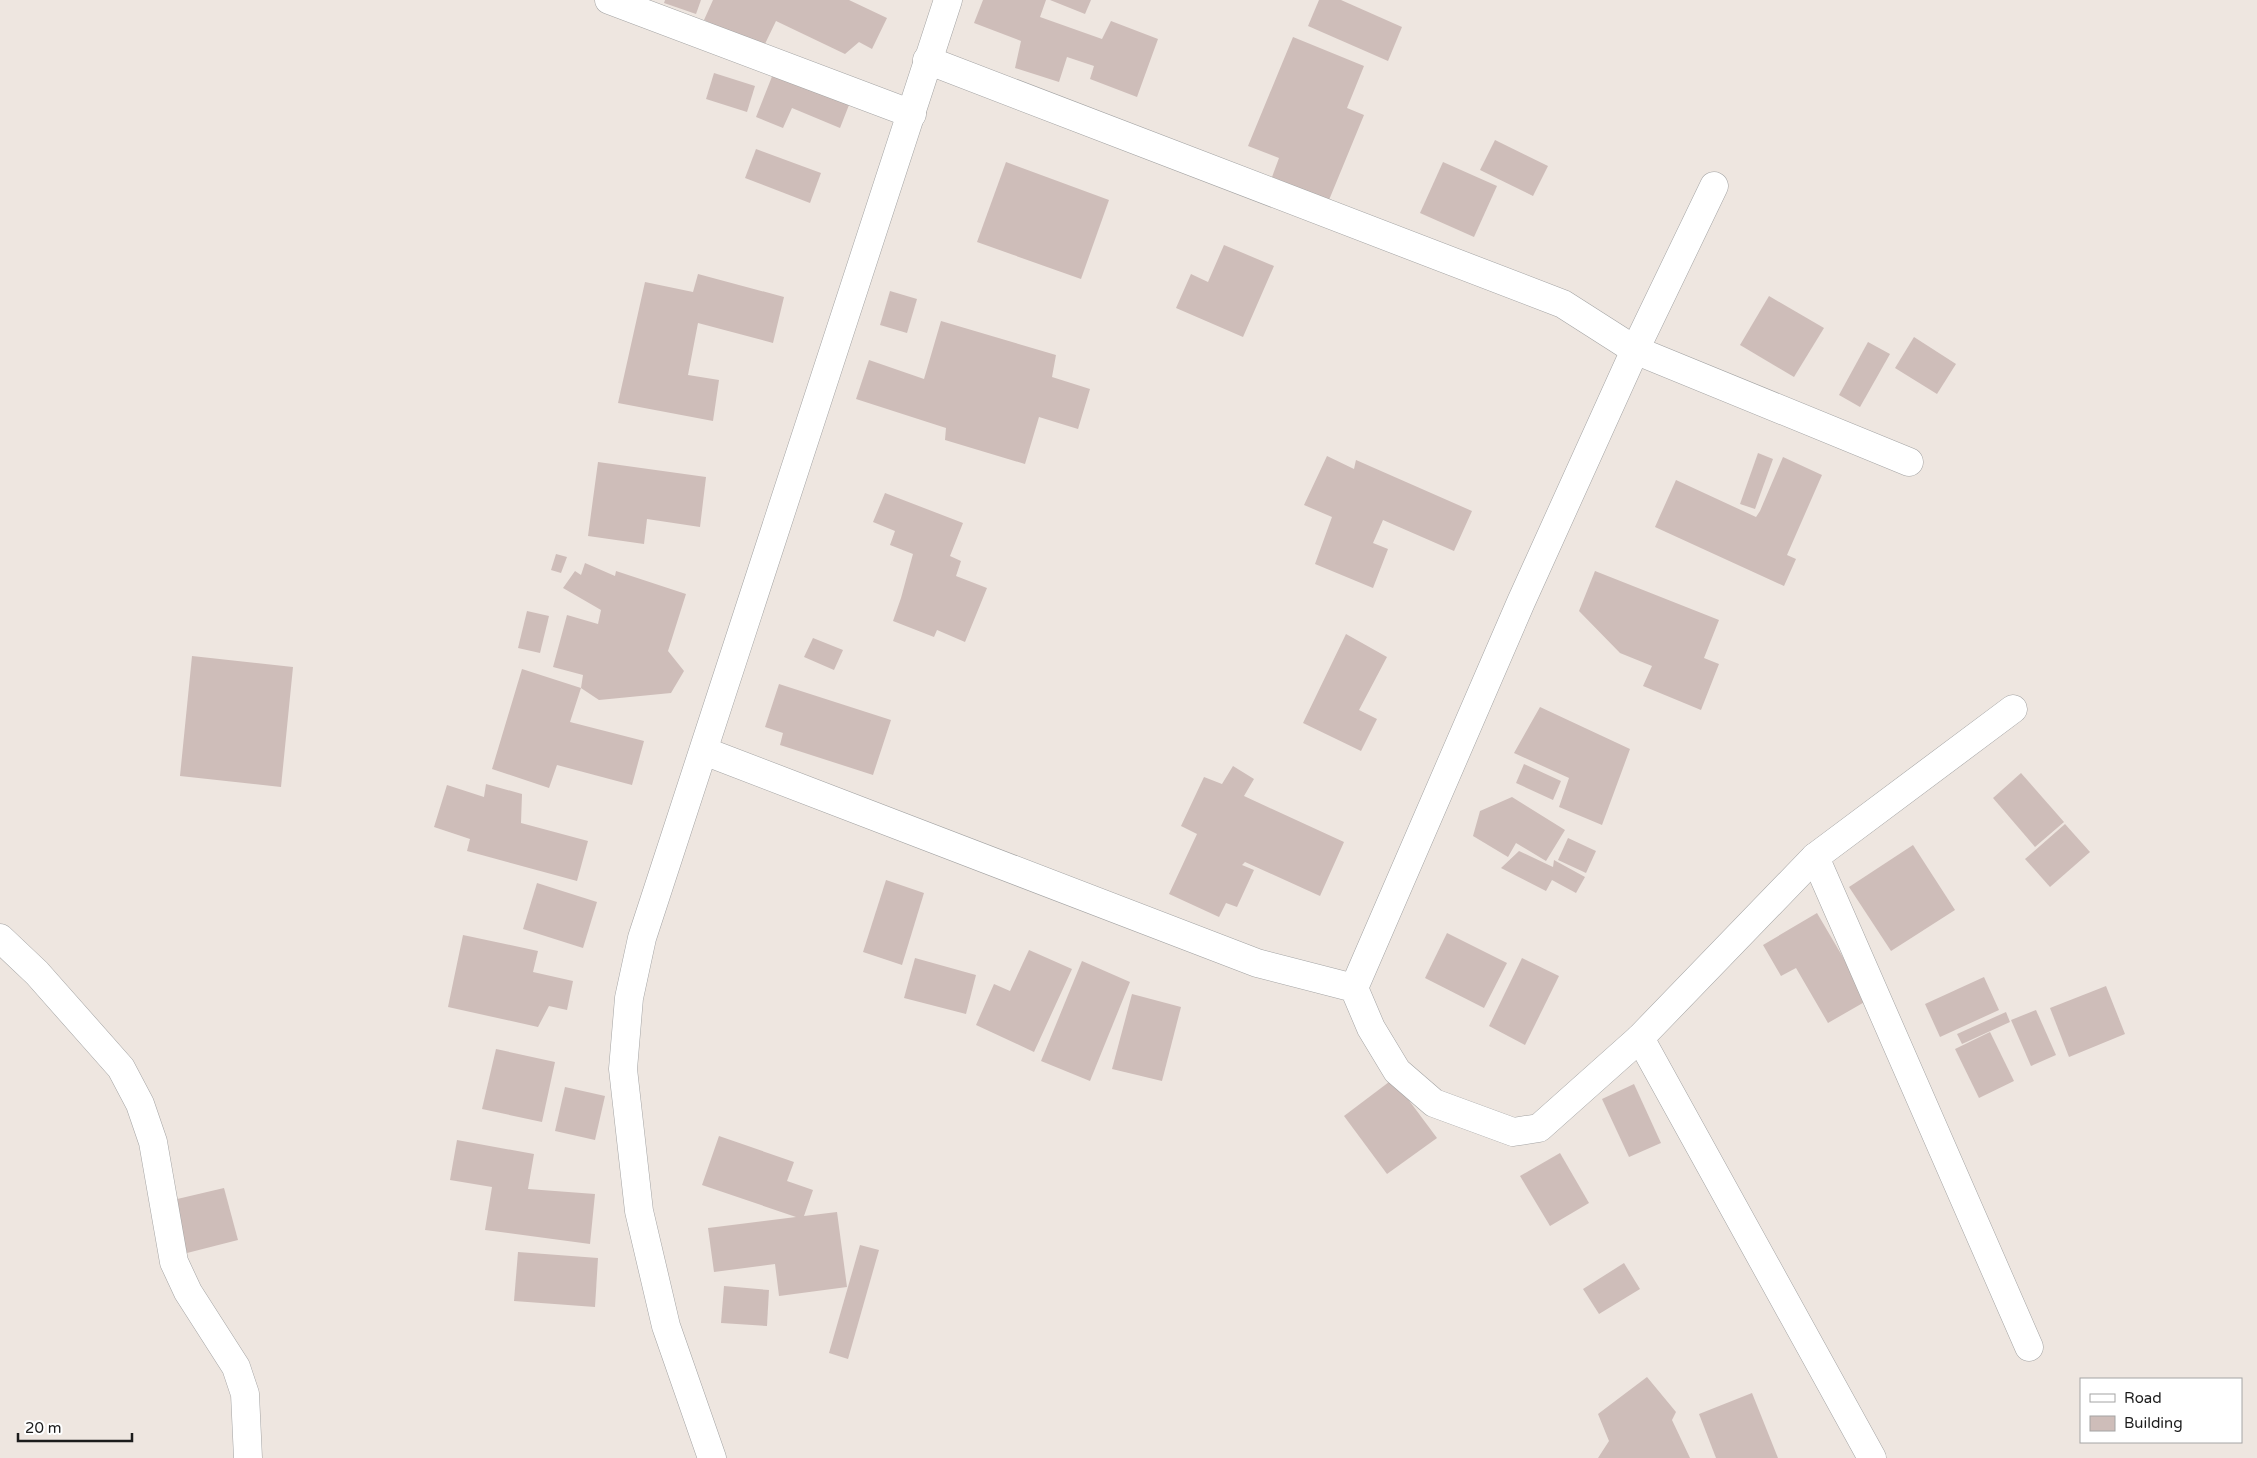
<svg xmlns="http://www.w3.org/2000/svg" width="2257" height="1458" font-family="'Varela Round',sans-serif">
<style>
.building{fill:#cebdb9}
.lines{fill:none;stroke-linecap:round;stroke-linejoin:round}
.street-casing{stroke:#a3a3a3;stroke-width:29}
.street{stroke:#fff;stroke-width:28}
</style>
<rect width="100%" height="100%" fill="#eee6e0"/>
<!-- building -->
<g class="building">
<path d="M665,0h36l-5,14 -32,-11z"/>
<path d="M713,0h136l38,18 -15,31 -13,-7 -14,12 -69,-33 -13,27 -59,-28z"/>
<path d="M983,0h63l-6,17 62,22 9,-18 47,18 -21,58 -47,-18 4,-13 -27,-9 -8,25 -44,-14 6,-27 -47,-18z"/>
<path d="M1050,0h41l-6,14z"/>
<path d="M1319,0h22l61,27 -14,34 -80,-35z"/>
<path d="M1293,37l71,29 -17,42 17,7 -35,85 -57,-23 7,-19 -31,-12z"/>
<path d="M714,73l41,13 -8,26 -41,-13z"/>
<path d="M773,74l76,31 -9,23 -48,-20 -9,20 -27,-11z"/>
<path d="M1495,140l53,26 -15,30 -53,-26z"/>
<path d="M756,149l65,24 -11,30 -65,-25z"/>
<path d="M1006,162l103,38 -28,79 -104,-37z"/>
<path d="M1443,162l54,24 -23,51 -54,-24z"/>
<path d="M1224,245l50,21 -31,71 -67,-29 15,-34 17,8z"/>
<path d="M698,274l86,23 -11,46 -75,-20 -10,52 31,5 -6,41 -95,-18 27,-121 48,10z"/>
<path d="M890,291l27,8 -10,34 -27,-8z"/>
<path d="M1769,296l55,32 -30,49 -54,-32z"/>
<path d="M941,321l115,34 -4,22 38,12 -12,40 -39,-12 -14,47 -80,-24 1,-12 -90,-29 13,-39 55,19z"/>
<path d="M1914,337l42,27 -19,30 -42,-26z"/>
<path d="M1868,342l22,12 -30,53 -21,-12z"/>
<path d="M1758,453l15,6 -18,50 -15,-5z"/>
<path d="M1327,456l27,13 2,-9 116,51 -18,40 -71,-31 -10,23 15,6 -15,39 -58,-24 17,-47 -28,-12z"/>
<path d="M1783,457l39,18 -35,80 9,4 -12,27 -129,-59 21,-47 80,37 4,-6z"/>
<path d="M598,462l108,15 -6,50 -53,-8 -3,25 -56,-8z"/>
<path d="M885,493l78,30 -13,33 11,5 -5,15 31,12 -22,54 -28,-12 -3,7 -41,-16 8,-23 12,-44 -23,-9 5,-14 -22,-9z"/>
<path d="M556,554l11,3 -6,16 -10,-3z"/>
<path d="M585,563l30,13 1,-5 70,23 -18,57 16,20 -13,22 -72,7 -18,-12 -11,34 74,19 -12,44 -75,-20 -8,23 -57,-19 30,-100 59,19 2,-13 -30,-8 14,-52 31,9 3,-14 -38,-22 12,-17 6,4z"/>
<path d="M1595,571l124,49 -15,38 15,6 -18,46 -58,-24 9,-20 -32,-13 -41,-42z"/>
<path d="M527,611l22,5 -9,37 -22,-5z"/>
<path d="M1346,634l41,23 -28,53 18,9 -16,32 -58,-28z"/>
<path d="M813,638l30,12 -9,20 -30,-13z"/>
<path d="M192,656l101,11 -12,120 -101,-11z"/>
<path d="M779,684l112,36 -18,55 -93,-30 3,-12 -18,-6z"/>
<path d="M1540,707l90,42 -28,76 -43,-18 10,-29 -55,-25z"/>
<path d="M1524,764l37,17 -8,19 -37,-17z"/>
<path d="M1233,766l21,13 -10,17 100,46 -24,54 -75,-34 -3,3 12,5 -17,37 -11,-4 -7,14 -50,-23 28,-60 -16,-8 23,-49 18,7z"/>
<path d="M2021,773l43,49 -29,25 -42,-49z"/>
<path d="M486,784l36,10 -1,29 67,18 -11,40 -110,-30 3,-12 -36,-12 13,-42 37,12z"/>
<path d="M1512,797l53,33 -19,31 -30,-18 -8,14 -35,-21 7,-25z"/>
<path d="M2065,824l25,28 -40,35 -25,-28z"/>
<path d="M1568,838l28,13 -10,22 -28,-13z"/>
<path d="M1913,845l42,65 -64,41 -42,-64z"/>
<path d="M1519,851l34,16 1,-7 31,17 -9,16 -24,-13 -6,11 -45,-23z"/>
<path d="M886,880l38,13 -22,72 -39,-13z"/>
<path d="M537,883l60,19 -14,46 -60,-19z"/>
<path d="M1817,913l51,87 -40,23 -32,-55 -15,8 -18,-31z"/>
<path d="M1447,933l60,30 -23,45 -59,-30z"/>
<path d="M463,935l75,16 -5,21 40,9 -6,29 -18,-4 -11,21 -90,-20z"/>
<path d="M1029,950l43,19 -38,83 -58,-27 18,-41 16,7z"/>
<path d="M915,958l61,17 -10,39 -62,-16z"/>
<path d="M1522,958l37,18 -34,69 -36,-19z"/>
<path d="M1082,961l48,21 -40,99 -49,-20z"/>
<path d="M1984,977l15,33 -59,27 -15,-33z"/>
<path d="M2106,986l19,48 -56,23 -19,-49z"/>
<path d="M1132,994l49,13 -19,74 -50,-12z"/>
<path d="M2036,1010l20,45 -25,11 -20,-46z"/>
<path d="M2006,1012l4,10 -48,22 -5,-10z"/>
<path d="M1990,1032l24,49 -35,17 -24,-49z"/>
<path d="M496,1049l59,13 -13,60 -60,-13z"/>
<path d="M1393,1079l44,59 -50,36 -43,-58z"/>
<path d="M1634,1084l27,59 -32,14 -27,-58z"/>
<path d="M565,1087l40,9 -10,44 -40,-9z"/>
<path d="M719,1136l75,26 -7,19 26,9 -9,26 33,-4 10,75 -68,9 -4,-32 -61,8 -6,-44 88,-11 -94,-32z"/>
<path d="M457,1140l77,14 -6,35 67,5 -5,50 -105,-14 7,-43 -42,-7z"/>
<path d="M1560,1153l29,50 -39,23 -30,-50z"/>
<path d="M224,1188l14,52 -51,13 -14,-53z"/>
<path d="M860,1245l19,5 -31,109 -19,-6z"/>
<path d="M518,1252l80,6 -3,49 -81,-6z"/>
<path d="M1624,1263l16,26 -41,25 -16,-25z"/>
<path d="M724,1286l45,4 -2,36 -46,-3z"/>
<path d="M1647,1377l29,35 -4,8 18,38h-92l11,-17 -11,-27z"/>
<path d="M1752,1393l26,65h-62l-17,-44z"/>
</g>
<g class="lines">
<defs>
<g id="street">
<path d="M609,0l303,114"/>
<path d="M927,60l636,244 72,46 -114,252 -167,386"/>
<path d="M1714,186l-79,164 274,112"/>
<path d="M704,751l553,212 97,25 17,40 26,43 37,32 79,29 26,-4 101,-90 175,-181 198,-148"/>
<path d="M1815,857l214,490"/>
<path d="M0,938l37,35 84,95 19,36 13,38 21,120 14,30 48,75 9,27 3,64"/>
<path d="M1640,1038l232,420"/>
<path d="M712,1458l-46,-132 -27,-115 -16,-142 6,-71 13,-60 306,-938"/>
</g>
</defs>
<!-- street casing -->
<use href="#street" class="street-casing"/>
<!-- street -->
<use href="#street" class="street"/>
</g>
<!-- legend -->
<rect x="2080" y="1378" width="162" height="65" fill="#ffffff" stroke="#a4a4a4"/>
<rect x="2090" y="1394" width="25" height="8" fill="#ffffff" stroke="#a4a4a4"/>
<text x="2124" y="1403" font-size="15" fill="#1c1c1c">Road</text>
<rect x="2090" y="1416" width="25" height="15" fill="#cebdb9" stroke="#a4a4a4"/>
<text x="2124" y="1428" font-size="15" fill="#1c1c1c">Building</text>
<!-- scale -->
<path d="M18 1433v8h114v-8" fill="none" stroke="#1c1c1c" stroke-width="2.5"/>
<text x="25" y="1433" font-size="15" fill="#1c1c1c" stroke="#ffffff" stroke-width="4" paint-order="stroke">20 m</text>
</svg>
